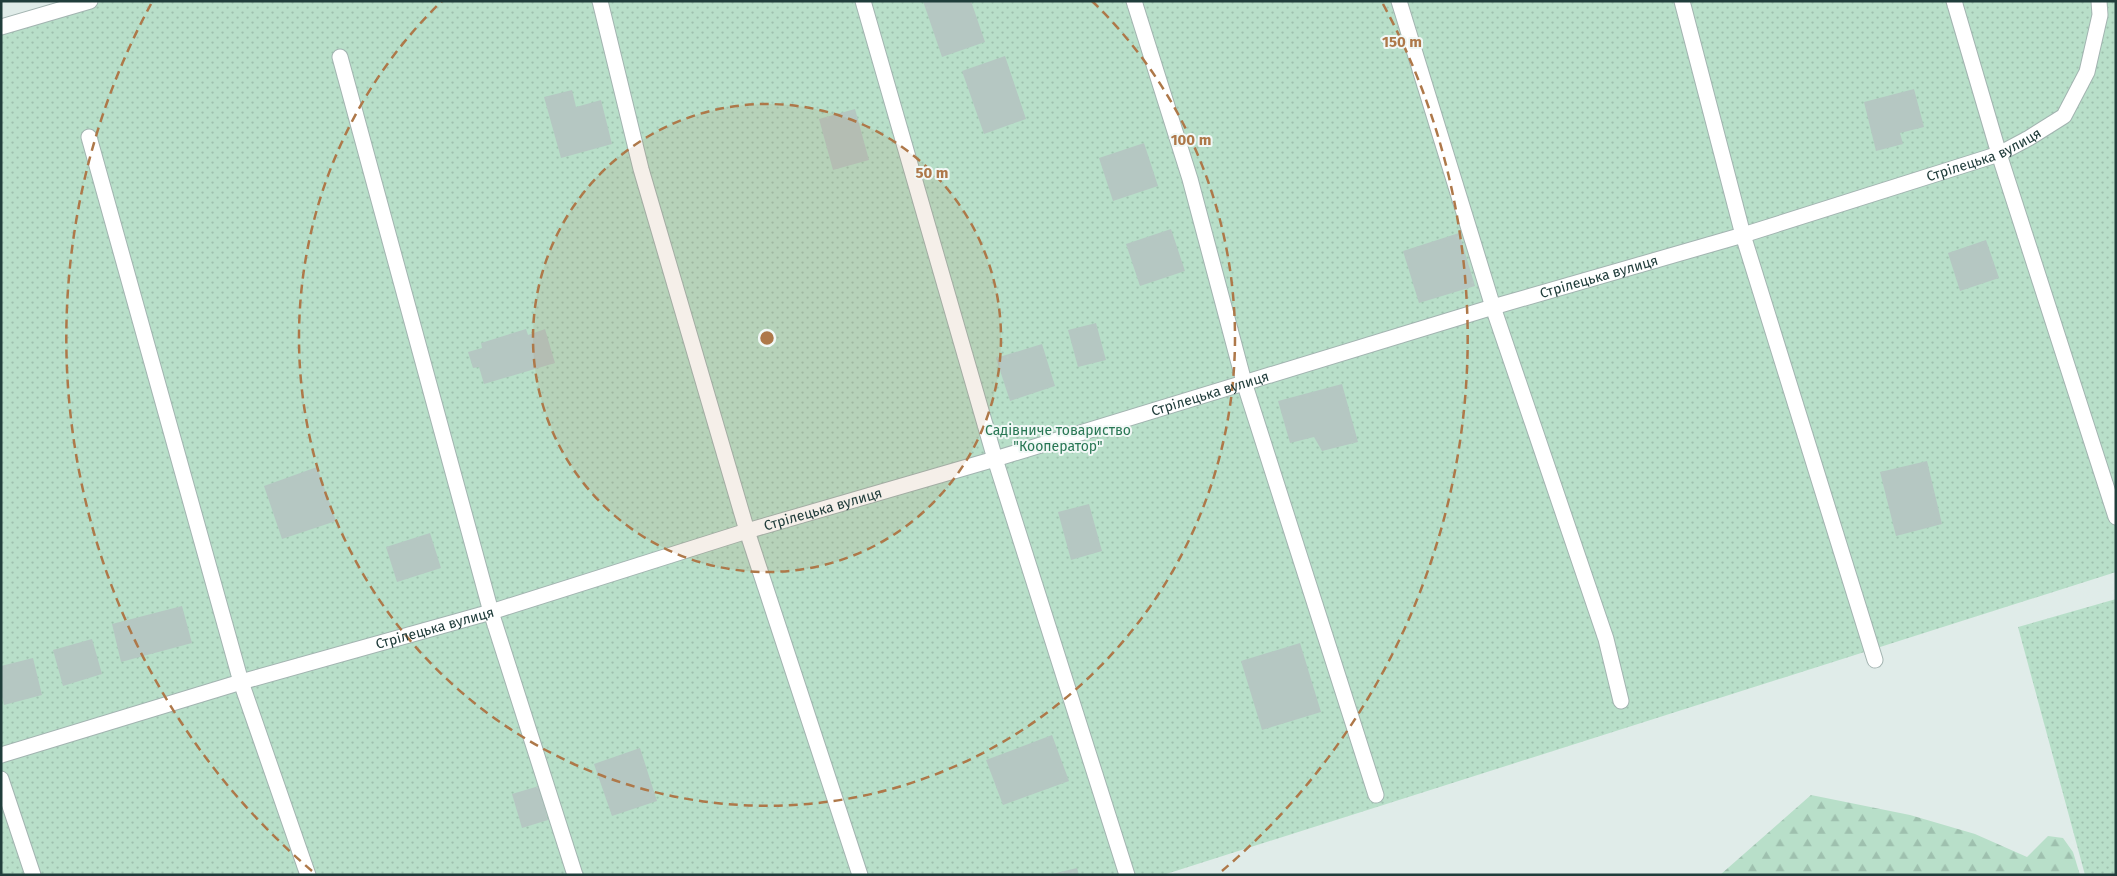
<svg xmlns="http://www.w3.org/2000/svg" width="2117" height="876" font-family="'Fira Sans',sans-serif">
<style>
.grass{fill:url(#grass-dots)}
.forest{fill:url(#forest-firs)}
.building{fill:#b5c7c2}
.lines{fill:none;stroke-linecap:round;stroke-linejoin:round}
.service-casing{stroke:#a3b4b1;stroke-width:17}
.minor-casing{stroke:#a3b4b1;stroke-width:17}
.service{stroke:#fff;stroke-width:15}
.minor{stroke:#fff;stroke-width:15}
.ring{fill:none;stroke:#ae7849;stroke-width:2.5;stroke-dasharray:9 6}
.labels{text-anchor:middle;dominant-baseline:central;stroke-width:4;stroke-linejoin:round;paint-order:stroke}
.street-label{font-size:14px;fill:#203d3b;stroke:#f1f8f6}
.park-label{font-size:14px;fill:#287754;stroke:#f1f8f6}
.centre{fill:#ae7849;stroke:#f1f8f6;stroke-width:2.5}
.ring-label{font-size:15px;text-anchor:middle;font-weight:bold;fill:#ae7849;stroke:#f1f8f6;stroke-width:4;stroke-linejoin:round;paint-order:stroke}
</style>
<defs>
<pattern id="grass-dots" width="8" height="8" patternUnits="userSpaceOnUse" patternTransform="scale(1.25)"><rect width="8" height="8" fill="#b8dfc9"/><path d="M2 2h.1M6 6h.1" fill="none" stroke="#9ec0ae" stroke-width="1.8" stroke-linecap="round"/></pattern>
<pattern id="forest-firs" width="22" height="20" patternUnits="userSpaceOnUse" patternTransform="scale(1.25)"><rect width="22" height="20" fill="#b8dfc9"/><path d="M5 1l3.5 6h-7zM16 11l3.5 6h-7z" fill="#9ec0ae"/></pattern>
</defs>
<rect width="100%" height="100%" fill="#e0ece9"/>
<!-- grass -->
<g class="grass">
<path d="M104,1h2012v571l-953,303h-1162v-842z"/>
<path d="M2116,599v276h-31l-67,-248z"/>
</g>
<!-- forest -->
<path class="forest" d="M1811,795l99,20 65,19 52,23 21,-21 15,2 10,14 7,23h-360z"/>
<!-- building -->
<g class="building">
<path d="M923,1h48l14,41 -43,15z"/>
<path d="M1005,56l21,63 -42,15 -22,-63z"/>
<path d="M1914,89l10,38 -24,6 3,11 -27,7 -12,-49z"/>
<path d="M572,90l4,17 25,-7 11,44 -51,14 -17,-61z"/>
<path d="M855,109l14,51 -36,10 -14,-51z"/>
<path d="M1144,143l14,43 -45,15 -14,-43z"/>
<path d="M1171,229l14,42 -45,15 -14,-42z"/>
<path d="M1459,233l16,53 -56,17 -16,-52z"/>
<path d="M1986,240l13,38 -39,13 -12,-38z"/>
<path d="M1096,323l10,37 -28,7 -10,-37z"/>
<path d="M526,329l2,6 17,-6 10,34 -71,21 -5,-17 -6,1 -5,-16 14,-4 -1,-5z"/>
<path d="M1042,344l13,42 -45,15 -14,-43z"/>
<path d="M1342,384l16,58 -36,9 -8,-14 -24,6 -12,-42z"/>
<path d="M1927,461l15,63 -46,12 -16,-64z"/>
<path d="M317,467l19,54 -54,18 -18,-53z"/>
<path d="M1089,504l13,47 -31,9 -13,-48z"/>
<path d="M430,533l11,35 -44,14 -11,-35z"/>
<path d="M182,606l10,37 -71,19 -9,-38z"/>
<path d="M92,639l10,35 -39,12 -10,-36z"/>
<path d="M1300,643l21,69 -59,18 -21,-69z"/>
<path d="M33,658l9,37 -38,10 -3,-12v-27z"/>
<path d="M1052,735l17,46 -66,24 -17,-45z"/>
<path d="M640,748l17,53 -45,15 -18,-52z"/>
<path d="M539,786l9,34 -26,8 -10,-34z"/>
<path d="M1077,868l2,7h-27v-1z"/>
</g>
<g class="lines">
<defs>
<g id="service">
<path d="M600,1l41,168 106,362 113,344"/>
<path d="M863,1l132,458 132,416"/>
<path d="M1134,1l56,178 54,203 132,413"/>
<path d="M1399,1l94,306 113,332 15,62"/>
<path d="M1682,1l61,234 132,425"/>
<path d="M1954,1l45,153 117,363"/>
<path d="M340,57l151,555 84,263"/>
<path d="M89,137l152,545 67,193"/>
<path d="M1,779l32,96"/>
</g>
<g id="minor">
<path d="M1,27l89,-26"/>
<path id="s1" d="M1,755l240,-73 250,-70 256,-81 248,-72 498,-152 250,-72 256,-81 30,-16 35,-22 23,-44 13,-57 -1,-14"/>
</g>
</defs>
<!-- service casing -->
<use href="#service" class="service-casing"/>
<!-- minor casing -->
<use href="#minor" class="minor-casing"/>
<!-- service -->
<use href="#service" class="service"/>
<!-- minor -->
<use href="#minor" class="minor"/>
</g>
<!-- distance rings -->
<circle cx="767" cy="338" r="234" fill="#ae7849" fill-opacity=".12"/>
<g class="ring">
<circle cx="767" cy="338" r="234"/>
<path d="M1092 1A468 468 0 1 1 442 1"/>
<path d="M312 871A701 701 0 0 1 151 4M1383 4A701 701 0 0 1 1222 871"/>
</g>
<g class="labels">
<!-- street labels -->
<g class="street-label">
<text stroke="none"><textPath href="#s1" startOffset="2072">Стрілецька вулиця</textPath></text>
<text stroke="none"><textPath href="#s1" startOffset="1668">Стрілецька вулиця</textPath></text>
<text stroke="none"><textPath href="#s1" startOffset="1262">Стрілецька вулиця</textPath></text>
<text stroke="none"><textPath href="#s1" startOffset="858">Стрілецька вулиця</textPath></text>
<text stroke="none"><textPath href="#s1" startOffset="452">Стрілецька вулиця</textPath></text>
</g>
<!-- park labels -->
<g class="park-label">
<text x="1058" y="430">Садівниче товариство<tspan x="1058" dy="16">"Кооператор"</tspan></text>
</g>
</g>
<circle cx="767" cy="338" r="8" class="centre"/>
<g class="ring-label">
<text x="1402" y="47">150 m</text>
<text x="1191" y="145">100 m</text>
<text x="932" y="178">50 m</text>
</g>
<!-- border -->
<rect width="2117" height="876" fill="none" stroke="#203d3b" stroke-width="5"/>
</svg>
